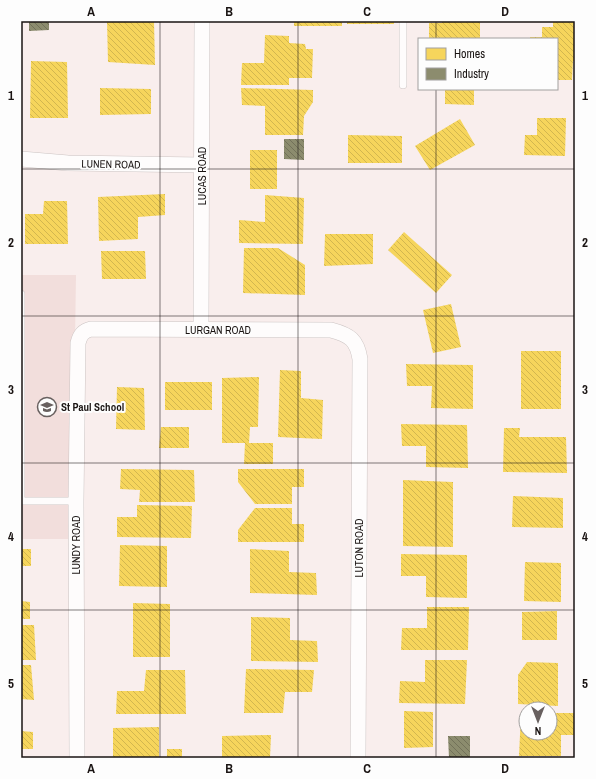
<svg xmlns="http://www.w3.org/2000/svg" width="596" height="779" font-family="'Archivo Narrow',sans-serif">
<style>
.built{fill:#f2dedc}
.homes{fill:url(#homes-back-hatch)}
.industry{fill:url(#industry-back-hatch)}
.lines{fill:none;stroke-linecap:round;stroke-linejoin:round}
.service-casing{stroke:#ccc4c3;stroke-width:8}
.minor-casing{stroke:#ccc4c3;stroke-width:16}
.service{stroke:#fefcfc;stroke-width:7}
.minor{stroke:#fefcfc;stroke-width:15}
.grid{fill:none;stroke:#1a1413;stroke-width:1;stroke-opacity:0.55}
.labels{text-anchor:middle;dominant-baseline:central;stroke-width:4;stroke-linejoin:round;paint-order:stroke}
.street-label{font-size:11px;fill:#1a1413;stroke:#fdfdfd}
.poi-label{font-size:11px;font-weight:bold;fill:#1a1413;stroke:#fdfdfd;text-anchor:start}
.neatline{fill:none;stroke:#1a1413;stroke-width:1.5}
.grid-label{font-size:13px;text-anchor:middle;font-weight:bold;fill:#1a1413}
</style>
<defs>
<pattern id="homes-back-hatch" width="6" height="6" patternUnits="userSpaceOnUse"><rect width="6" height="6" fill="#f6d55c"/><path d="M-1 5l2 2M0 0l6 6M5-1l2 2" fill="none" stroke="#d2b64f"/></pattern>
<pattern id="industry-back-hatch" width="6" height="6" patternUnits="userSpaceOnUse"><rect width="6" height="6" fill="#8c8c6e"/><path d="M-1 5l2 2M0 0l6 6M5-1l2 2" fill="none" stroke="#727159"/></pattern>
</defs>
<rect width="100%" height="100%" fill="#f9eeed"/>
<!-- built -->
<path class="built" d="M21,275h55l-4,264h-51z"/>
<!-- homes -->
<g class="homes">
<path d="M107,21h47l1,44 -47,-3z"/>
<rect x="294" y="21" width="48" height="5"/>
<rect x="347" y="21" width="47" height="3"/>
<path d="M442,21h38v18l-51,-1v-15h13z"/>
<path d="M553,21h22v40h-2l-1,19h-15v-41h-27v-2h12v-10h11z"/>
<path d="M265,35l24,1v7l16,1 1,5h7l-1,29h-23v7h-48l1,-22h22z"/>
<path d="M31,61l36,1 1,56h-38z"/>
<path d="M100,88l51,1v25l-51,1z"/>
<path d="M241,88l72,2v12l-9,14 -1,19h-38v-29l-23,-1z"/>
<path d="M445,89h29v16l-29,-1z"/>
<path d="M537,118h29l-1,38 -41,-1 1,-20h12z"/>
<path d="M460,119l15,26 -45,25 -15,-24z"/>
<path d="M348,135l54,1v27h-54z"/>
<rect x="250" y="150" width="27" height="39"/>
<path d="M165,194v21l-27,2v22l-39,2 -1,-44z"/>
<path d="M265,195l39,3 -1,46 -64,-1v-23l26,2z"/>
<path d="M44,201h23l1,43h-43v-30h18z"/>
<path d="M404,232l48,43 -16,18 -48,-43z"/>
<path d="M325,234h48v30l-49,2z"/>
<path d="M244,248h34l27,17v30l-62,-2z"/>
<path d="M101,251h44l1,28h-44z"/>
<path d="M451,304l10,43 -28,6 -10,-43z"/>
<rect x="521" y="351" width="40" height="58"/>
<path d="M406,364l67,1v44l-42,-1 1,-22h-25z"/>
<path d="M280,370l21,1v27l22,2 -1,39 -44,-2z"/>
<path d="M259,377l-1,50h-8l-1,16h24v21h-29l1,-21h-23v-65z"/>
<rect x="165" y="382" width="47" height="28"/>
<path d="M117,387l27,1 1,42 -29,-1z"/>
<path d="M401,424l66,1 1,43 -42,-1v-21h-24z"/>
<path d="M161,427h28v21h-30z"/>
<path d="M504,428h16l-1,9h47l1,36 -64,-1z"/>
<path d="M121,469l73,1 1,32h-56l1,-12 -20,-1z"/>
<path d="M238,469h66v18h-12v17h-37l-17,-22z"/>
<path d="M403,480l50,2v65l-50,-1z"/>
<path d="M513,496l50,2v30l-51,-1z"/>
<path d="M137,505l55,1 -1,32 -74,-1v-20h20z"/>
<path d="M255,508h37v16h12v18h-66v-12z"/>
<path d="M120,545l47,1v41l-48,-1z"/>
<rect x="21" y="549" width="10" height="17"/>
<path d="M250,549l39,2v21l27,1 1,22 -67,-2z"/>
<path d="M401,554l66,1v43l-41,-1v-21h-25z"/>
<path d="M525,562l36,1v39l-37,-1z"/>
<path d="M21,601l9,1v17h-9z"/>
<path d="M133,603l37,1v53h-37z"/>
<path d="M427,607h42l-1,43h-67l1,-22h25z"/>
<path d="M557,611v29h-35v-28z"/>
<path d="M251,617l39,1v22l27,1 1,21 -67,-1z"/>
<path d="M21,625h13l2,35h-15z"/>
<path d="M425,660h42l-2,44 -66,-1 1,-22 25,1z"/>
<path d="M527,662l31,1v43l-40,-2v-29z"/>
<path d="M21,665h10l3,35 -13,-1z"/>
<path d="M246,669l68,1 -2,22h-27l-2,21h-39z"/>
<path d="M146,670h39l1,44h-70l1,-23h27z"/>
<path d="M404,711l29,1v35l-29,1z"/>
<path d="M521,713h5v20h24v-20h25v22h-14v21h-42z"/>
<path d="M159,727v31h-46v-30z"/>
<path d="M21,731l12,1v17h-12z"/>
<path d="M271,735l-1,23h-48v-22z"/>
<rect x="167" y="749" width="15" height="9"/>
</g>
<!-- industry -->
<g class="industry">
<path d="M29,21h20v9l-20,1z"/>
<path d="M284,139h20v21l-20,-1z"/>
<path d="M448,736h22v22h-21z"/>
</g>
<g class="lines">
<defs>
<g id="service">
<path d="M403,21v64"/>
<path d="M21,294v207"/>
<path d="M21,501h55"/>
</g>
<g id="minor">
<path d="M21,159l47,4 134,2"/>
<path d="M201,330l1,-309"/>
<path d="M77,758l-1,-257 2,-158c2,-8 5,-12 13,-14l240,1c19,5 26,10 29,29l-2,399"/>
</g>
</defs>
<!-- service casing -->
<use href="#service" class="service-casing"/>
<!-- minor casing -->
<use href="#minor" class="minor-casing"/>
<!-- service -->
<use href="#service" class="service"/>
<!-- minor -->
<use href="#minor" class="minor"/>
</g>
<!-- grid -->
<path class="grid" d="M160,21v737M298,21v737M436,21v18M436,89v669M21,169h554M21,316h554M21,463h554M21,610h554"/>
<!-- icons -->
<defs>
<symbol id="school-ring" viewBox="-11 -11 22 22"><circle r="9.5" fill="#fdfdfd" stroke="#68605f" stroke-width="1.5"/><path d="M0-5L7-2L0 1L-7-2ZM-4 1L0 2.5L4 1V4Q0 6-4 4Z" fill="#68605f"/></symbol>
</defs>
<g fill-rule="evenodd">
<use href="#school-ring" x="36" y="396" width="22" height="22"/>
</g>
<g class="labels">
<!-- street labels -->
<g class="street-label">
<text transform="translate(111 164) rotate(1)">LUNEN ROAD</text>
<text transform="translate(202 176) rotate(-90)">LUCAS ROAD</text>
<text x="218" y="330">LURGAN ROAD</text>
<text transform="translate(76 545) rotate(-90)">LUNDY ROAD</text>
<text transform="translate(359 548) rotate(-90)">LUTON ROAD</text>
</g>
<!-- poi labels -->
<g class="poi-label">
<text x="61" y="407">St Paul School</text>
</g>
</g>
<!-- border -->
<rect width="596" height="779" fill="none" stroke="#fdfdfd" stroke-width="44"/>
<!-- legend -->
<rect x="418" y="38" width="140" height="52" fill="#fdfdfd" stroke="#a2a09f"/>
<rect x="426" y="48" width="20" height="12" fill="#f6d55c" stroke="#a2a09f"/>
<text x="454" y="58" font-size="12" fill="#1a1413">Homes</text>
<rect x="426" y="68" width="20" height="12" fill="#8c8c6e" stroke="#a2a09f"/>
<text x="454" y="78" font-size="12" fill="#1a1413">Industry</text>
<!-- north arrow -->
<g transform="translate(538 721) rotate(180)"><circle r="19" fill="#fdfdfd" stroke="#a2a09f"/>
<path d="M0-3L7 15L0 10L-7 15Z" fill="#68605f"/>
<text y="-6" font-size="11" font-weight="bold" text-anchor="middle" fill="#1a1413">N</text>
</g>
<rect x="22" y="22" width="552" height="735" class="neatline"/>
<g class="grid-label">
<text x="91" y="16">A</text>
<text x="229" y="16">B</text>
<text x="367" y="16">C</text>
<text x="505" y="16">D</text>
<text x="11" y="100">1</text>
<text x="585" y="100">1</text>
<text x="11" y="247">2</text>
<text x="585" y="247">2</text>
<text x="11" y="394">3</text>
<text x="585" y="394">3</text>
<text x="11" y="541">4</text>
<text x="585" y="541">4</text>
<text x="11" y="688">5</text>
<text x="585" y="688">5</text>
<text x="91" y="773">A</text>
<text x="229" y="773">B</text>
<text x="367" y="773">C</text>
<text x="505" y="773">D</text>
</g>
</svg>
